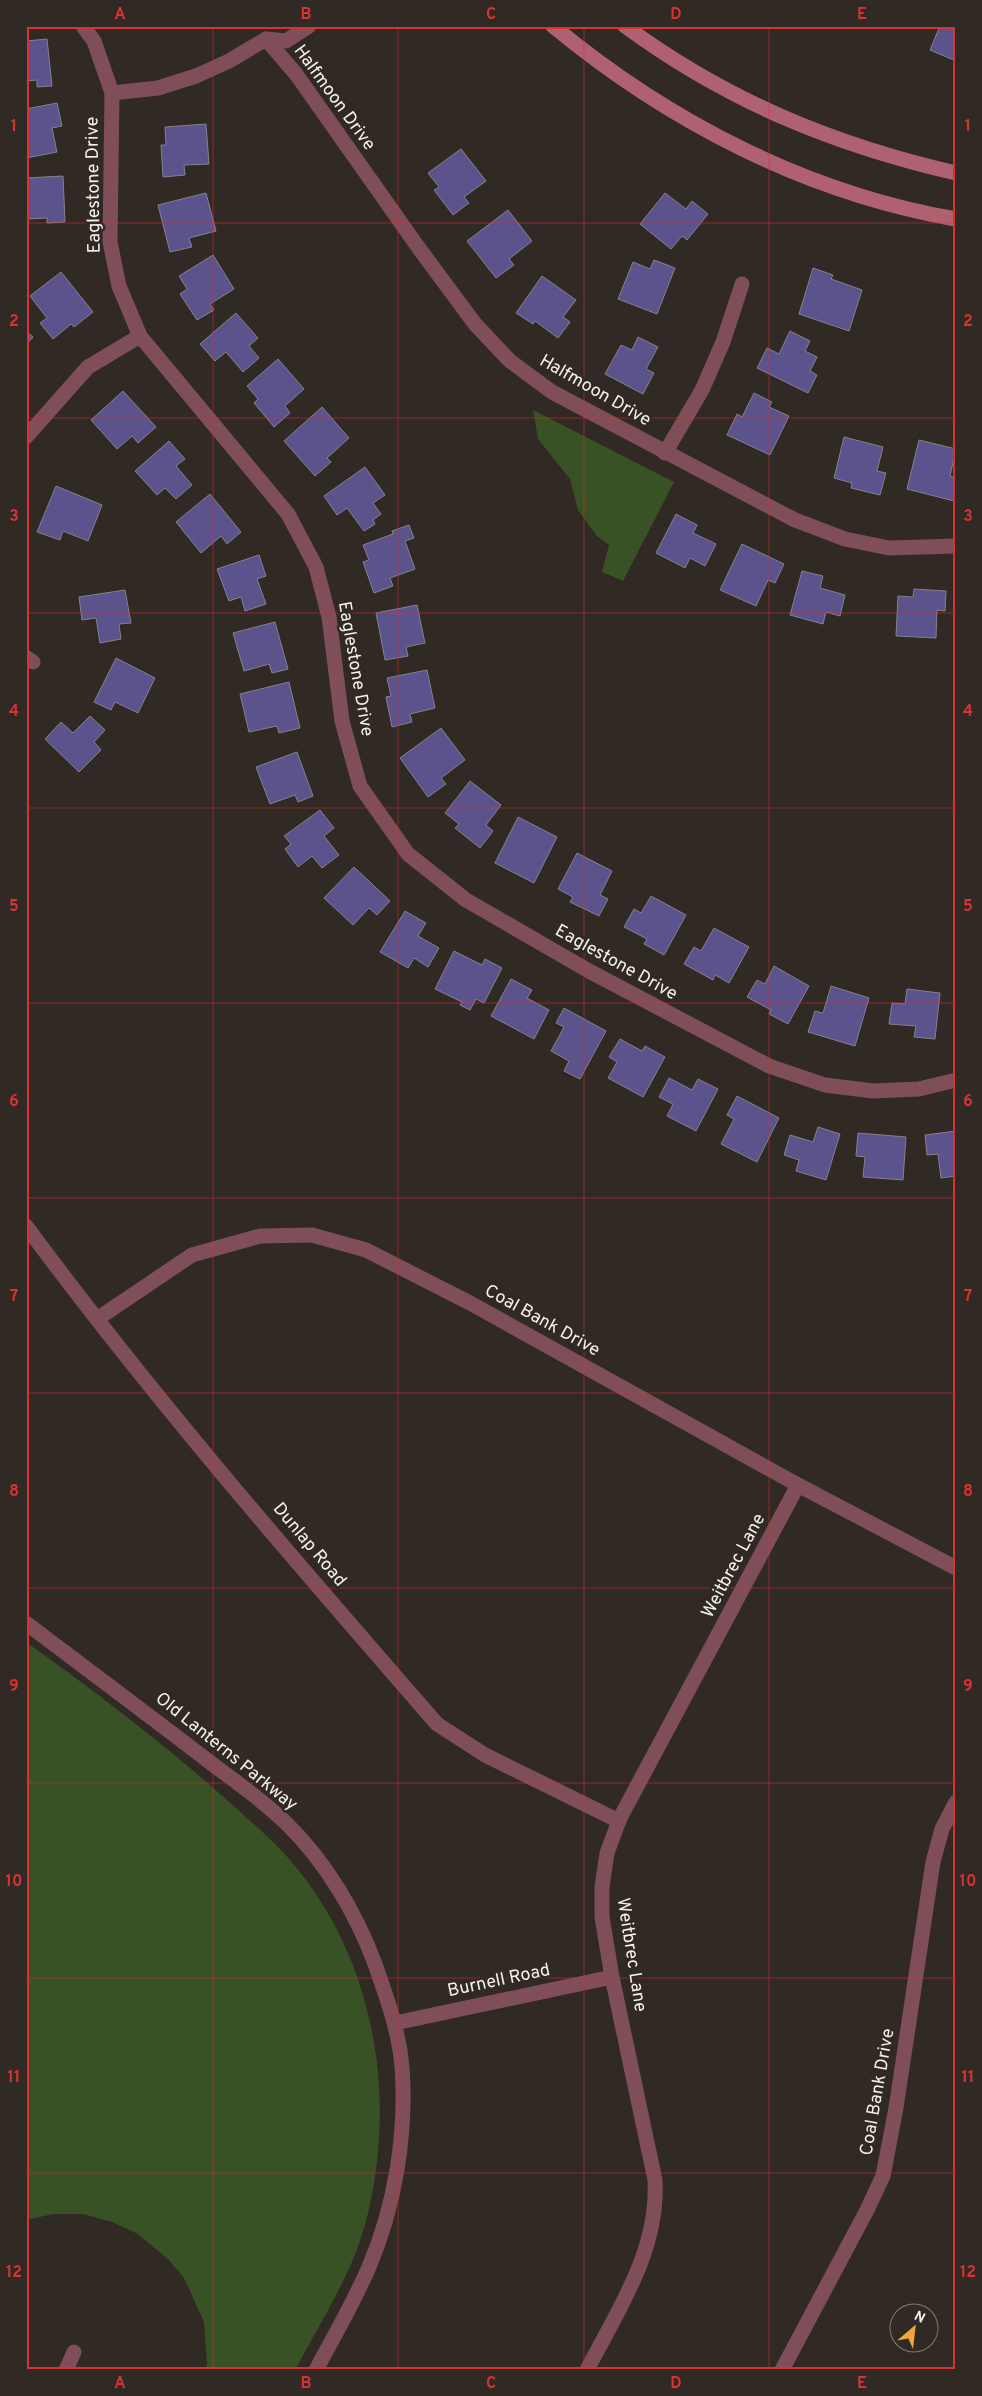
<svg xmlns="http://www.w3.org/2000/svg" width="982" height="2396" font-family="Overpass,sans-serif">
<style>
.green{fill:#385226}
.building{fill:#5c528c;stroke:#83838c}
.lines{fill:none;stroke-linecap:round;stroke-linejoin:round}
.street{stroke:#804e58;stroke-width:15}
.secondary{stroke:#af6071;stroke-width:15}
.grid{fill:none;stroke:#d83232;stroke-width:1;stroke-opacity:0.55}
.labels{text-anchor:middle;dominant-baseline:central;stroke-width:5;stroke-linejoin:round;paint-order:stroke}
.street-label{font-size:18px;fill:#f4f0ec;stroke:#302924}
.neatline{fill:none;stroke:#d83232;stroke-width:2}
.grid-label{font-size:16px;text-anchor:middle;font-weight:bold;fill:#d83232}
</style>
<rect width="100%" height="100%" fill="#302924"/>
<!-- green -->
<g class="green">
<path d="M533,410l141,72 -51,99 -21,-9 7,-27 -12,-9 -19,-26 -8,-31 -32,-40z"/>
<path d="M26,1642c70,50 137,101 201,158 25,23 52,45 73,72 78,99 97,233 65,353 -14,51 -45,98 -70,145h-91l3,-6 -3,-42 -20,-44 -16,-19 -30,-25 -26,-12 -29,-8h-30l-27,6z"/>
</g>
<!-- building -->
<g class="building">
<path d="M940,26h16v35l-26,-11z"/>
<path d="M47,39l5,47 -15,1v-7l-11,1v-40z"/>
<path d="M57,103l5,23 -10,2 5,24 -31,6v-49z"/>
<path d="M206,124l3,40 -25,1 1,10 -22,2 -2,-32h5l-1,-18z"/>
<path d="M461,149l25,32 -22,16 5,6 -16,12 -19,-25 5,-3 -11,-14z"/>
<path d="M63,176l2,46 -18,1v-5l-21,1v-41z"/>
<path d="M206,193l10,38 -27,7 3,9 -22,5 -12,-47z"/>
<path d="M665,193l21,16 6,-8 16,13 -21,26 -5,-4 -11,13 -31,-25z"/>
<path d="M508,210l24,31 -23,18 5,6 -18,13 -29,-37z"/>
<path d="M213,255l21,34 -24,15 4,6 -17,10 -17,-26 7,-5 -8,-13z"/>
<path d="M654,260l21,8 -18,46 -39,-15 15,-37 17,7z"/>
<path d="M813,268l20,7 -2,4 31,11 -13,41 -50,-17z"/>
<path d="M61,272l32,40 -19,15 -3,-3 -18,15 -13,-16 7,-5 -17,-22z"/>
<path d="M542,276l34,24 -13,17 7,5 -12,16 -23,-17 -2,3 -17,-11z"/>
<path d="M236,313l22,25 -9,8 10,12 -16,14 -17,-20 -11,9 -15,-17z"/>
<path d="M26,331l7,6 -7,8z"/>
<path d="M790,331l20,10 -5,10 12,6 -7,14 7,4 -9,18 -51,-25 10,-20 12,6z"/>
<path d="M638,337l20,10 -12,22 8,4 -11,21 -38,-20 16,-29 11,5z"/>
<path d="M278,359l26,30 -19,17 5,7 -16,14 -20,-24 4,-4 -11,-13z"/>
<path d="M123,391l33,36 -18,16 -6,-7 -15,13 -26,-29z"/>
<path d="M754,393l18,9 -3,5 20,9 -19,39 -43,-20 10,-21 5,3z"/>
<path d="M322,407l27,31 -22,20 4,4 -16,14 -31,-35z"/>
<path d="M844,437l39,10 -6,24 9,2 -6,22 -29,-7 1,-5 -18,-5z"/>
<path d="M919,440l37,9 -6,27 6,2 -2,23 -47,-12z"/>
<path d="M169,441l16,18 -9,7 16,19 -16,14 -11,-11 -8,7 -22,-24z"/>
<path d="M365,467l20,28 -12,8 8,11 -8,6 2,4 -11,7 -17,-23 -10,7 -13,-19z"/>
<path d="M56,486l46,19 -14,36 -25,-10 -3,9 -23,-8z"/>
<path d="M210,494l31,38 -14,12 -6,-8 -20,17 -25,-31z"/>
<path d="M676,514l21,11 -4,8 23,11 -11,22 -15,-8 -5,10 -29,-15z"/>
<path d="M409,525l5,13 -9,3 10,28 -25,9 3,8 -19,7 -11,-31 6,-2 -6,-15 30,-11 -1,-3z"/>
<path d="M742,544l42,20 -9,19 -7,-3 -12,26 -36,-16z"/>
<path d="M259,555l7,21 -9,3 9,25 -21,7 -4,-14 -12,4 -12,-32z"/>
<path d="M802,571l21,5 -3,12 25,7 -5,21 -14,-4 -3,12 -33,-9z"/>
<path d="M914,589l32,2 -1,20 -8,-1 -1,28 -40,-2 2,-40 15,1z"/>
<path d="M125,590l6,33 -12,1 2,15 -21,4 -4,-25 -14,2 -3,-23z"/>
<path d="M417,605l8,38 -19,4 2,9 -23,4 -9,-47z"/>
<path d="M275,622l13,47 -16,4 -3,-9 -25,7 -11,-38z"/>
<path d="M116,658l39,20 -17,35 -23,-11 -4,8 -17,-8z"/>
<path d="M427,670l8,38 -25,6 2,8 -20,5 -6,-30 5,-1 -4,-18z"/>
<path d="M289,682l11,46 -21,5 -2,-7 -28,6 -9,-38z"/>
<path d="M90,716l15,14 -11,12 7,8 -22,22 -34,-33 16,-17 12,11z"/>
<path d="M441,728l24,32 -24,18 5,6 -18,13 -28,-39z"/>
<path d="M297,752l16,44 -15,6 -3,-7 -25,9 -14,-37z"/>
<path d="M470,781l31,24 -15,20 7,6 -13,17 -25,-20 4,-4 -14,-11z"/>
<path d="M320,810l14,18 -10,8 15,19 -17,13 -10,-12 -14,11 -13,-18 6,-5 -7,-8z"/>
<path d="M518,817l39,20 -23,46 -39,-20z"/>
<path d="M577,853l35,18 -12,24 8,4 -9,17 -29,-14 3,-5 -15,-8z"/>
<path d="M354,867l36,34 -13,14 -8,-7 -16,17 -29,-27z"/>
<path d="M651,896l35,19 -22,40 -20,-11 3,-5 -23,-12 10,-18 7,4z"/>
<path d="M405,911l21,12 -8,13 21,12 -11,19 -14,-9 -6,10 -28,-16z"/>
<path d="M714,928l35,19 -20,36 -14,-8 -2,5 -29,-16 10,-17 7,4z"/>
<path d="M454,951l28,14 3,-6 17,9 -18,35 -8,-4 -6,11 -10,-5 2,-3 -27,-13z"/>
<path d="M774,966l35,20 -21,38 -19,-10 2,-4 -24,-13 10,-17 8,4z"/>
<path d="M511,979l21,11 -5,8 22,12 -15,29 -43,-23z"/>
<path d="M831,986l38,12 -14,48 -47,-14 7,-21 8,2z"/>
<path d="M907,989l33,4 -5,46 -21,-2 2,-11 -27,-2 3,-21 13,1z"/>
<path d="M564,1008l42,23 -26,48 -16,-8 5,-10 -18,-10 13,-24 -8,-4z"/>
<path d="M620,1039l22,12 3,-5 20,11 -22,40 -35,-19 9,-16 -8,-5z"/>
<path d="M669,1078l23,12 6,-11 20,10 -22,42 -29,-15 6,-12 -14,-7z"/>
<path d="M737,1096l42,22 -22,44 -36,-18 13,-25 -7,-4z"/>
<path d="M818,1127l22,7 -14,46 -30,-9 3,-11 -15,-5 6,-20 23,7z"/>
<path d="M956,1131v45l-15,2 -3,-24 -11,1 -2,-20z"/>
<path d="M858,1133l48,4 -3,43 -40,-3 2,-20 -9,-1z"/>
</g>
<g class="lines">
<!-- street -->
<g class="street">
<path d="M83,26l11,15 18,52 -2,149 9,44 21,50 148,178 28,53 13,50 13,104 18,65 48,68 58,46 123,71 180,95 56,19 48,6 46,-2 37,-9"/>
<path d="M266,39l30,35 122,173 57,77 35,37 42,31 243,128 50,19 44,9 67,-2"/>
<path d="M112,93l46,-5 38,-12 33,-15 37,-22 20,2 23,-15"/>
<path d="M26,437l62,-70 52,-31"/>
<path d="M665,453l37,-63 21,-48 19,-58"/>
<path d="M26,657l7,5"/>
<path d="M26,1226c128,173 270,336 411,498l48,31 134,66"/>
<path d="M97,1319l95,-64 68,-19 52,-1 54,15 104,53 328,182 158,83"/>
<path d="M26,1623c62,47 124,93 185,140 26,20 53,38 76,61 39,38 69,89 88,140 12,34 24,67 27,103 5,66 -7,139 -33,200 -15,35 -35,69 -53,103"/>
<path d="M395,2023l217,-46"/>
<path d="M66,2370l8,-18"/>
<path d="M587,2370c31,-60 72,-120 68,-190l-43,-203 -10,-60v-30l5,-34 13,-35 178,-333"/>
<path d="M782,2370l85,-160 16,-34 13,-68 37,-246 9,-33 14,-27"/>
</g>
<!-- secondary -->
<g class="secondary">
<path d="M553,26c116,96 254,167 403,193"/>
<path d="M625,26c102,75 209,119 331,147"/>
</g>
</g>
<!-- grid -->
<path class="grid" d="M213,26v2344M398,26v2344M584,26v2344M769,26v2344M26,223h930M26,418h930M26,613h930M26,808h930M26,1003h930M26,1198h930M26,1393h930M26,1588h930M26,1783h930M26,1978h930M26,2173h930"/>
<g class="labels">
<!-- street labels -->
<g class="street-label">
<text transform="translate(334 98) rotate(54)">Halfmoon Drive</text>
<text transform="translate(94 185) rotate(-91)">Eaglestone Drive</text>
<text transform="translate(595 391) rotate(30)">Halfmoon Drive</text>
<text transform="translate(355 669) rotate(80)">Eaglestone Drive</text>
<text transform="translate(616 963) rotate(29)">Eaglestone Drive</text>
<text transform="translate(542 1321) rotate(29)">Coal Bank Drive</text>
<text transform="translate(309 1545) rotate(50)">Dunlap Road</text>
<text transform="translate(734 1566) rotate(-62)">Weitbrec Lane</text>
<text transform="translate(226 1752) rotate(39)">Old Lanterns Parkway</text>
<text transform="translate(631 1955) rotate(81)">Weitbrec Lane</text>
<text transform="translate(499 1981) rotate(-12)">Burnell Road</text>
<text transform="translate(878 2092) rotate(-80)">Coal Bank Drive</text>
</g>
</g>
<!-- border -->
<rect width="982" height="2396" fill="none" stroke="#302924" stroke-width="55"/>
<!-- north arrow -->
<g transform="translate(914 2328) rotate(28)"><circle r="24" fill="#302924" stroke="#7e7974"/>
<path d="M0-4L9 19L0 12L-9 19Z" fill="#f0a63f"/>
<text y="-8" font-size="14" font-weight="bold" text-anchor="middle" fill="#f4f0ec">N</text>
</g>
<rect x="28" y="28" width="926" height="2340" class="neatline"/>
<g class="grid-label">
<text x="120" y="19">A</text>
<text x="306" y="19">B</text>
<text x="491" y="19">C</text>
<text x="676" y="19">D</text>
<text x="862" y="19">E</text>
<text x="14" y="131">1</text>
<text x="968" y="131">1</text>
<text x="14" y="326">2</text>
<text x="968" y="326">2</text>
<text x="14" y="521">3</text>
<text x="968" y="521">3</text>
<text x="14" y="716">4</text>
<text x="968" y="716">4</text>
<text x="14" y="911">5</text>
<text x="968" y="911">5</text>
<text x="14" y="1106">6</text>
<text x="968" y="1106">6</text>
<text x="14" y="1301">7</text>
<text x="968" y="1301">7</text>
<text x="14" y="1496">8</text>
<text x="968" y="1496">8</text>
<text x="14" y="1691">9</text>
<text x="968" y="1691">9</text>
<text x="14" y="1886">10</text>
<text x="968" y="1886">10</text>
<text x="14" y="2082">11</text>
<text x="968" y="2082">11</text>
<text x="14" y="2277">12</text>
<text x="968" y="2277">12</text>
<text x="120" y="2388">A</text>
<text x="306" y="2388">B</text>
<text x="491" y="2388">C</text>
<text x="676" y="2388">D</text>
<text x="862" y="2388">E</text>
</g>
</svg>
